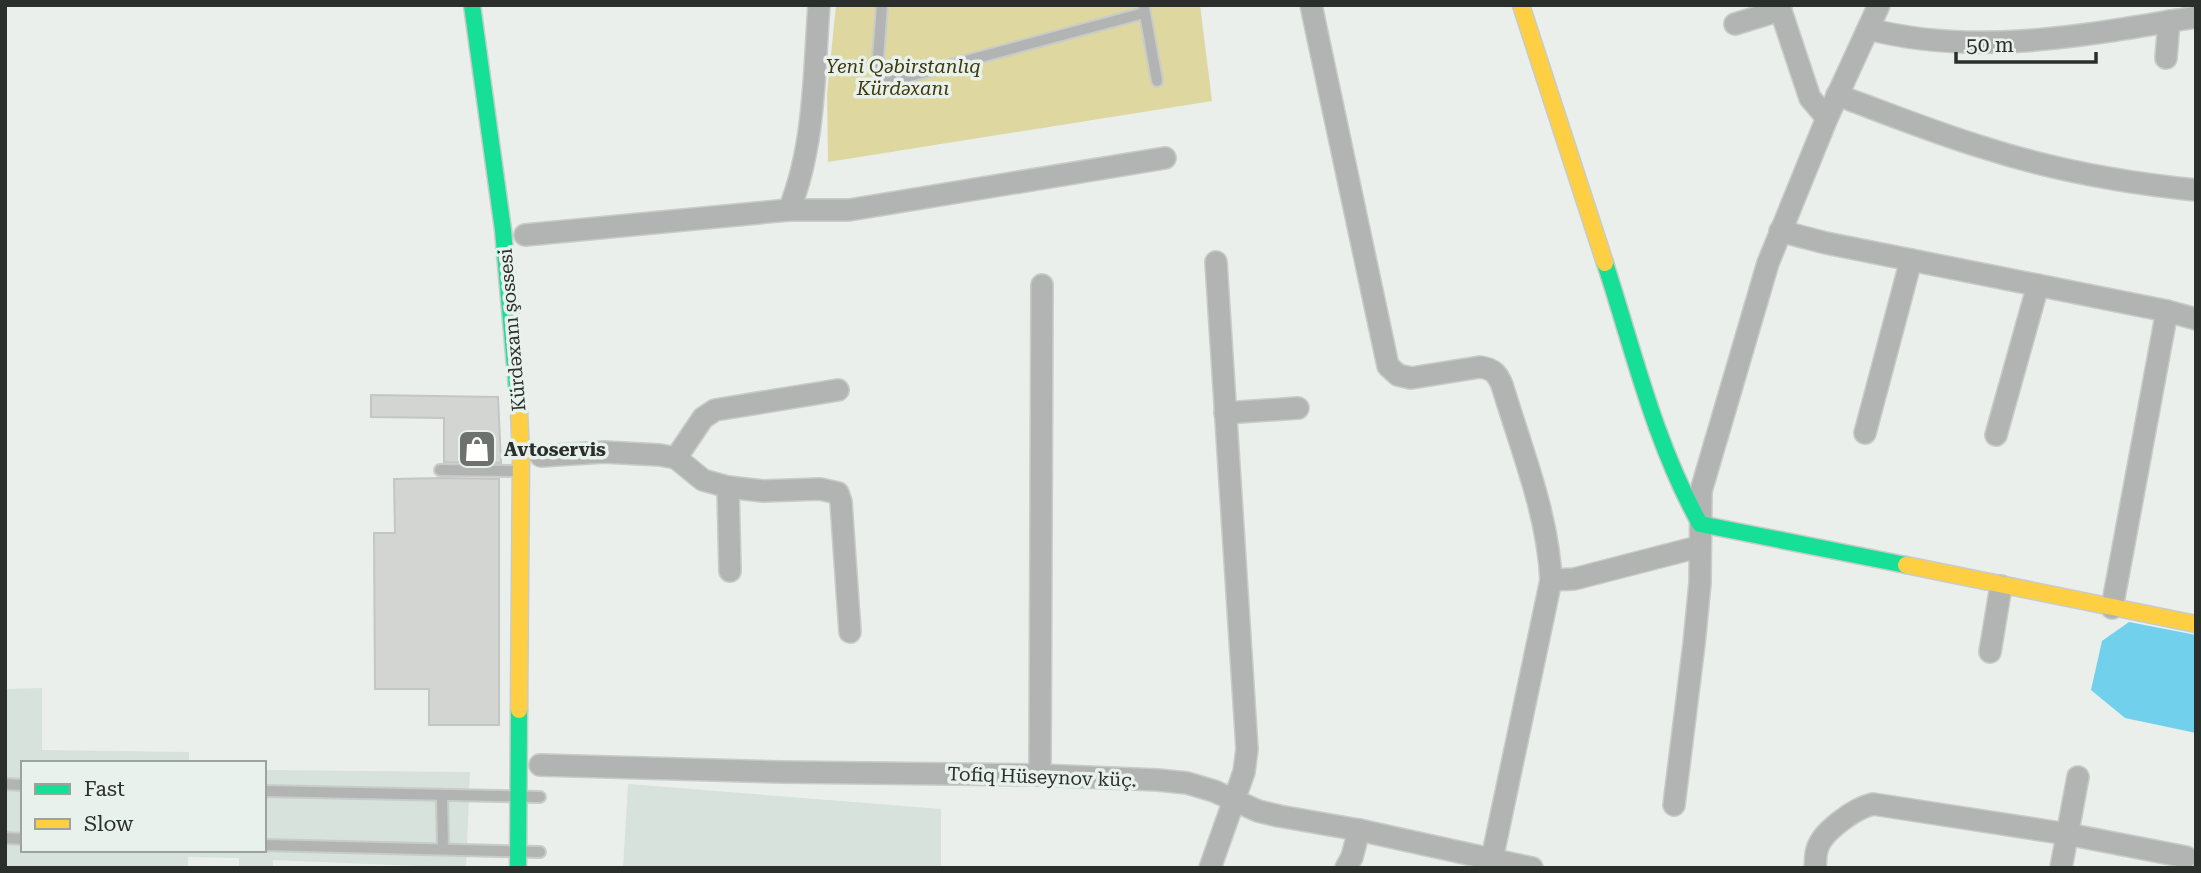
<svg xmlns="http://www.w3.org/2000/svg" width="2201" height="873" font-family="'Roboto Serif',serif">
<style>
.built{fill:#d6e2db}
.green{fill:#ded7a0}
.water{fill:#71d0eb}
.building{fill:#d2d5d2;stroke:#c4c6c4;stroke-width:2}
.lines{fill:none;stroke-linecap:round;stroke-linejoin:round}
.lane-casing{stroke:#c8ccc9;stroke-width:14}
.street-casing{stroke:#c8ccc9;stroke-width:24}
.fast-casing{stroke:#c8ccc9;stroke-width:19}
.slow-casing{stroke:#c8ccc9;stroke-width:19}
.lane{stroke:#b2b4b3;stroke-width:10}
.street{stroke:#b2b4b3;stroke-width:21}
.fast{stroke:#16e098;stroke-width:16}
.slow{stroke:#ffcf43;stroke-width:16}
.labels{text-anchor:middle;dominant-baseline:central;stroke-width:7;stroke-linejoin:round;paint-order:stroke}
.park-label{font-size:19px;font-style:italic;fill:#3f380c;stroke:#e8f1ec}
.street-label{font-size:19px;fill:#2b2f2c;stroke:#e8f1ec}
.poi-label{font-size:19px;font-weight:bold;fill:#2b2f2c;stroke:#e8f1ec;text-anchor:start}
</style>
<rect width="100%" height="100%" fill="#eaefec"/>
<!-- built -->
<g class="built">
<path d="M42,688v62l147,2v11h-166v87h241v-80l206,2 -4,96 -193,-8v8h-34v-10l-51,-1v11h-183v-179z"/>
<path d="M628,784l313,25v59h-318z"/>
</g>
<!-- green -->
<path class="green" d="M836,5h364l12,96 -384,61 -1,-68z"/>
<!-- water -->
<path class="water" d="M2129,622l67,13v98l-71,-15 -34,-28 11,-49z"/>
<!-- building -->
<g class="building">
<path d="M371,395l127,2 3,66 -57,-1v-44l-73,-1z"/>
<path d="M444,478l55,1v246h-70v-36h-54l-1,-156h21l-1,-54z"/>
</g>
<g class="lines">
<defs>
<g id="lane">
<path d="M882,5l-5,66 5,7 13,2 249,-67"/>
<path d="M1144,8l13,73"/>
<path d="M440,470l78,1"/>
<path d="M5,784l18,1"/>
<path d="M264,791l276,6"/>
<path d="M442,795l1,54"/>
<path d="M5,838l18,1"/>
<path d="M264,845l276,7"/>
</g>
<g id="street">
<path d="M1311,5l77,361 10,9 13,3 69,-11c13,2 17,6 22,18 19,63 46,129 49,195l-59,279"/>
<path d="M1779,5l31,93 17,20"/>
<path d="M1735,24l46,-14"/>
<path d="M1869,29c107,28 219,6 327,-12"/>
<path d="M2166,58l3,-37"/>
<path d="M1837,95c49,18 98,38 148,53 68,22 140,35 211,42"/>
<path d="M789,210h60l316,-52"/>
<path d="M1780,231l46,12 341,68 29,8"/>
<path d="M525,235l264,-25c26,-64 25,-137 30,-205"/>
<path d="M1225,413l73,-5"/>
<path d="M1865,433l46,-173"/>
<path d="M1996,435l42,-150"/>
<path d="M541,456l63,-4 56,3 16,3 27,22 25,7 35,4 57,-2 18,4 3,9 9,130"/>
<path d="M676,458l27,-40 12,-8 123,-20"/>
<path d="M728,487l2,84"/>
<path d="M1551,580l23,-1 124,-32"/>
<path d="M2112,608l55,-297"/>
<path d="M1990,652l11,-66"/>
<path d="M540,765l241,7 259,3 118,5 29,3 27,8 44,20 21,5 80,14 173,38"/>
<path d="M1040,775l2,-490"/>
<path d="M1674,805l20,-161 6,-61 1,-92 67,-228 59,-145 52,-113"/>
<path d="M1210,868l34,-96 3,-23 -31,-487"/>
<path d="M1346,868l6,-11 7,-27"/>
<path d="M1815,868c1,-6 0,-12 2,-18 4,-18 38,-42 56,-46l194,30 119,23"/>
<path d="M2061,868l17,-91"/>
</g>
<g id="fast">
<path d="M472,5l31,225 16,181"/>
<path d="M1605,263c29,89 49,178 95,261l206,41"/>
<path d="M518,868l1,-158"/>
</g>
<g id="slow">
<path d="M1521,5l84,258"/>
<path d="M519,411l2,44 -2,255"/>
<path d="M1906,565l290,59"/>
</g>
</defs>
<!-- lane casing -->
<use href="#lane" class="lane-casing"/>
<!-- street casing -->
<use href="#street" class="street-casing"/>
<!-- fast casing -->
<use href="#fast" class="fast-casing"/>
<!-- slow casing -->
<use href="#slow" class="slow-casing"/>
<!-- lane -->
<use href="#lane" class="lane"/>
<!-- street -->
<use href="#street" class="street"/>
<!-- fast -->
<use href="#fast" class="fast"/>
<!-- slow -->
<use href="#slow" class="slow"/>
</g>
<!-- icons -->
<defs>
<symbol id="shop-square" viewBox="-11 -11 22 22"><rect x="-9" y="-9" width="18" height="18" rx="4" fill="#6e726f" stroke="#e8f1ec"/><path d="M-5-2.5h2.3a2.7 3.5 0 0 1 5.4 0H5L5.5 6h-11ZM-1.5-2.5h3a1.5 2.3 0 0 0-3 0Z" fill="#fff"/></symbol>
</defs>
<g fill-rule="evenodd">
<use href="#shop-square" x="455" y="427" width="44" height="44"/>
</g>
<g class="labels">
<!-- park labels -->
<g class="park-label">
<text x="903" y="66">Yeni Qəbirstanlıq<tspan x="903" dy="22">Kürdəxanı</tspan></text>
</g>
<!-- street labels -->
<g class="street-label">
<text transform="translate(512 330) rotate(-95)">Kürdəxanı şossesi</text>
<text transform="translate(1042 777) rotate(2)">Tofiq Hüseynov küç.</text>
</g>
<!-- poi labels -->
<g class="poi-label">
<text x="504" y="449">Avtoservis</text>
</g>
</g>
<!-- border -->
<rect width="2201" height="873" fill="none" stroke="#2b2f2c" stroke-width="14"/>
<!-- legend -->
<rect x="21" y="761" width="245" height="91" fill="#e8f1ec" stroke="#9ca39f" stroke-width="2"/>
<rect x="35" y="784" width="35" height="10" fill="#16e098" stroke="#9ca39f" stroke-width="2"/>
<text x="84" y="796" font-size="21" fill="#2b2f2c">Fast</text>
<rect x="35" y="819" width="35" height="10" fill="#ffcf43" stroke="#9ca39f" stroke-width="2"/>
<text x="84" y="831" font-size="21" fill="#2b2f2c">Slow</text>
<!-- scale -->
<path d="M1956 52v10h140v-10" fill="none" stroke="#2b2f2c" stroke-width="3.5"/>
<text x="1966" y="52" font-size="21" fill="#2b2f2c" stroke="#e8f1ec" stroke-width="5" paint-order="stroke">50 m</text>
</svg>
